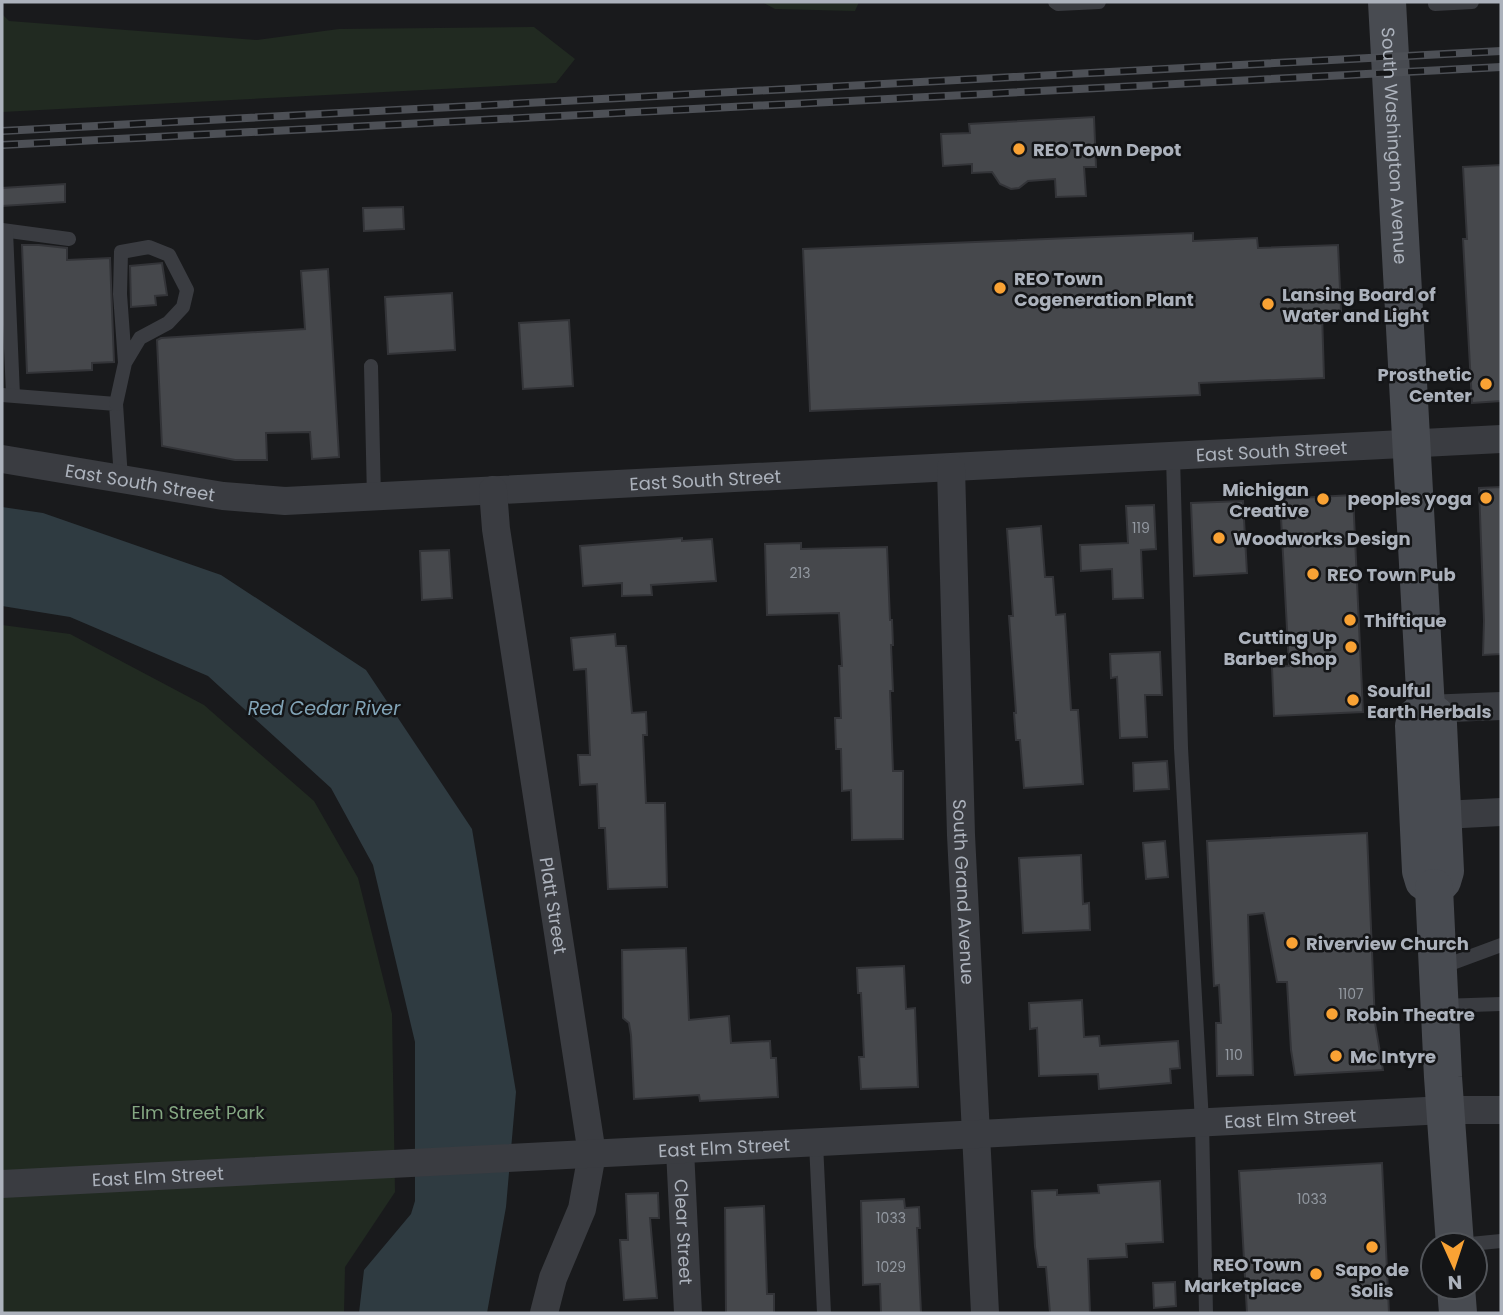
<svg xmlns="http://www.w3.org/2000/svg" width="1503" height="1315" font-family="Poppins,sans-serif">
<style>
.green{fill:#212a21}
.water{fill:#2f3b41}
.building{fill:#46484c;stroke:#333438;stroke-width:2}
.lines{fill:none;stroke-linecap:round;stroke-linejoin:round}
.lane{stroke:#3a3c41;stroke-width:14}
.street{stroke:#3a3c41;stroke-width:28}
.secondary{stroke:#484b51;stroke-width:38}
.rail-casing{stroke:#4d5056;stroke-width:8}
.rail{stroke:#141517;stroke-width:5;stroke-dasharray:16;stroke-linecap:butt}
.poi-dot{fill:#f9a234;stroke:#141517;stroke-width:2.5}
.labels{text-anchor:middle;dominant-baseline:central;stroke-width:5;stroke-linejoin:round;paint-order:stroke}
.number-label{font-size:14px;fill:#9298a0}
.street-label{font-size:18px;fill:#acb2bc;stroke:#141517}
.poi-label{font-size:18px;font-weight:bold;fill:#acb2bc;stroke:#141517;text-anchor:start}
.park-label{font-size:18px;fill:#84a782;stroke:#141517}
.water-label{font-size:19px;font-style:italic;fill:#82a4b7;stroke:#141517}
</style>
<rect width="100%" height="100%" fill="#191a1c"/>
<!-- green -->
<g class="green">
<path d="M762,2h97l-4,9 -80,-2z"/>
<path d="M2,14l7,7 248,19 82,-11 195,-2 41,32 -19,24 -554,29z"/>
<path d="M2,625l68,9 134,71 110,96 44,77 34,136 3,178 -50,75 -1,46h-342z"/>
</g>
<!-- water -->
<path class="water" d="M2,507l41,6 178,62 145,95 106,159 44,263 -10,115 -19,106h-128l5,-43 47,-56 4,-13v-159l-42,-177 -42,-77 -123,-112 -138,-59 -68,-11z"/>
<!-- building -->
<g class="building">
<path d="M1094,117l2,50h-12l2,29 -30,1 -1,-18 -27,2 -9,7 -8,1 -11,-5 -8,-12 -20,1v-9l-29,2 -2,-32 29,-1 -1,-9z"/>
<path d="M1501,165v236l-29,2 -9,-164h4l-4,-72z"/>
<path d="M65,184v18l-63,4v-18z"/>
<path d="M403,207l1,22 -40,2 -1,-23z"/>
<path d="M1193,233v8l64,-3 1,10 80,-3 3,66 -19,1 2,66 -125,5 1,12 -390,16 -7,-162z"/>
<path d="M22,245h17l28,3v12l43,-2 4,104 -22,1v7l-65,3z"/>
<path d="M162,263l5,32 -12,1 1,9 -25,2 -1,-41z"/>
<path d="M328,269l11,188 -27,2 -2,-27 -44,1 1,27h-32l-73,-14 -5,-106 4,-2 144,-9 -4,-58z"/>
<path d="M452,293l3,57 -67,4 -3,-57z"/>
<path d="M569,320l4,66 -50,3 -4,-66z"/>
<path d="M1501,487v167l-18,1 1,-34 -5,-133z"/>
<path d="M1353,495l10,217 -89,4 -2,-49 17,-1 -9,-167z"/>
<path d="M1243,501l4,72 -53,3 -3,-73z"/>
<path d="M1154,505l2,44 -15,1 2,48 -30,1 -1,-30 -31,2 -1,-26 48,-2 -2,-37z"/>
<path d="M1041,526l4,51h8l3,38 9,-1 6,96h7l5,74 -59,4 -4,-48h-4l-2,-27h2l-7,-97h4l-6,-87z"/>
<path d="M682,538v3l30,-2 4,42 -65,4 1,10 -30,1v-13l-39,3 -3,-40z"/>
<path d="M801,543v6l86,-2 3,73h2l1,25h-2l2,46h-3l3,80h10v68l-51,1 -1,-50 -9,1 -1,-42h-5l-1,-31h6l-2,-52h3l-3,-53 -72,2 -2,-71z"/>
<path d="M449,550l3,48 -30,2 -2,-49z"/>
<path d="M615,634l1,12h10l6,67 14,-1 1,23h-4l3,68h19l2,84 -59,2 -3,-61h-6l-2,-44 -17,1 -2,-30h12l-4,-86 -12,1 -3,-32z"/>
<path d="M1160,652l2,43h-17l2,42 -27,1 -3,-61 -6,1 -1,-24z"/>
<path d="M1167,761l2,28 -35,2 -1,-28z"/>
<path d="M1367,833l8,190 8,47 -88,5 -4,-25 -4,-68h-10l-13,-69 -16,2 5,160 -36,1 -1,-53h5l-2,-38 -5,1 -7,-145z"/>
<path d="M1165,841l3,36 -22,2 -3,-36z"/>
<path d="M1081,855l2,49 6,-1 1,27 -67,3 -4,-75z"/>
<path d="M686,948l3,72 40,-4 2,27 39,-2 1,17h5l2,39 -78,4 -1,-6 -65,4 -3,-64 -2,-12 -6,-5 -1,-68z"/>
<path d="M904,966l2,43 9,-1 3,79 -57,2 -2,-32h5l-3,-64h-3l-1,-25z"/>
<path d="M1082,1000l2,37 15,-1 1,10 78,-5 2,27 -10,1 1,14 -72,6 -1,-15 -59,2 -2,-48 -7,1 -1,-26z"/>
<path d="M1382,1163l7,150h-142l-8,-142z"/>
<path d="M1160,1181l3,61 -37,2 1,13 -39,2 2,54h-40l-4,-46h-8l-3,-20 -3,-56 25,-1v5l42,-2 -1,-8z"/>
<path d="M658,1193l1,25h-9l7,80 -33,2 -4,-60h8l-2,-46z"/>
<path d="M904,1199l1,9 14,-1 1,21h-3l4,85h-40l-1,-29 -17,1 -2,-84z"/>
<path d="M764,1206l3,88h7v19h-48l-1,-105z"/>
<path d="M1175,1282l1,24 -22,2 -1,-25z"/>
</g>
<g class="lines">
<!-- lane -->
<g class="lane">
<path d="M1055,2l3,2 41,-2"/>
<path d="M1435,4l37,-2"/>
<path d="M2,230l67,9"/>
<path d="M6,231l7,164"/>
<path d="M371,366l3,132"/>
<path d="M2,395l114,9 5,75"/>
<path d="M116,404l9,-41 -5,-69 1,-42 28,-5 20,8 18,35 -4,17 -15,16 -28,15 -15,25"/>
<path d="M1173,457l8,291 21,374 4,191"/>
<path d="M1439,968l62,-23"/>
<path d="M1440,1006l61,-2"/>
<path d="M816,1143l8,170"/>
<path d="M1460,1245l41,-4"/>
</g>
<!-- street -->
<g class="street">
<path id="s1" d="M2,459l221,37 62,5 1216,-62"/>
<path id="s2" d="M951,468l10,367 24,478"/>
<path id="s3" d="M493,490l3,39 96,625 -10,55 -29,69 -9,35"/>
<path d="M1426,709l75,-3"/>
<path d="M1443,815l58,-3"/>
<path id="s4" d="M680,1150l8,163"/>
<path id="s5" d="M2,1184l1443,-74h56"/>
</g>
<!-- secondary -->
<g class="secondary">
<path id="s6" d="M1387,2l39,707"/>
<path d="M1426,709l9,6 3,9 7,147 -3,10 -8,7 -10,-7 -3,-10 -7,-145 3,-10z"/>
<path d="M1434,888l9,189 12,168"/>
<path d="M1456,1287l2,26"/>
</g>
<defs>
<g id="rail">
<path d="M2,131l1499,-80"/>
<path d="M2,145l1499,-78"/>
</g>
</defs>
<!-- rail casing -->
<use href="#rail" class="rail-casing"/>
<!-- rail -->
<use href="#rail" class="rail"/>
</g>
<!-- markers -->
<g class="poi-dot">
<circle cx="1019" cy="149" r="7"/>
<circle cx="1000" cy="288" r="7"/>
<circle cx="1268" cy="304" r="7"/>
<circle cx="1486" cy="384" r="7"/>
<circle cx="1486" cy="498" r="7"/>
<circle cx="1323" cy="499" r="7"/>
<circle cx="1219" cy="538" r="7"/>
<circle cx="1313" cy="574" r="7"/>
<circle cx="1350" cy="620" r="7"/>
<circle cx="1351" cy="647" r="7"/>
<circle cx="1353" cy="700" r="7"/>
<circle cx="1292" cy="943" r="7"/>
<circle cx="1332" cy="1014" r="7"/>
<circle cx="1336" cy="1056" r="7"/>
<circle cx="1372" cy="1247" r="7"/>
<circle cx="1316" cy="1274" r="7"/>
</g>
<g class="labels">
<!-- number labels -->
<g class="number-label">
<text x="1141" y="528">119</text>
<text x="800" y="573">213</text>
<text x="1351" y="994">1107</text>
<text x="1234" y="1055">110</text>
<text x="1312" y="1199">1033</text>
<text x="891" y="1218">1033</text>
<text x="891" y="1267">1029</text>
</g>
<!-- street labels -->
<g class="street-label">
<text stroke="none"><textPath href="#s6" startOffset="144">South Washington Avenue</textPath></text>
<text stroke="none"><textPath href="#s1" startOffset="1274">East South Street</textPath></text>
<text stroke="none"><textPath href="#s1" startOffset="707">East South Street</textPath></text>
<text stroke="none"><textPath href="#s1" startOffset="140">East South Street</textPath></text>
<text stroke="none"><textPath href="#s2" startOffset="424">South Grand Avenue</textPath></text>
<text stroke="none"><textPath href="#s3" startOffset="420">Platt Street</textPath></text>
<text stroke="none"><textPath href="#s5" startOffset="1290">East Elm Street</textPath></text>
<text stroke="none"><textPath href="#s5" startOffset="723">East Elm Street</textPath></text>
<text stroke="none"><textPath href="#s5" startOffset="156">East Elm Street</textPath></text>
<text stroke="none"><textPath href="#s4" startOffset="82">Clear Street</textPath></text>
</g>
<!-- poi labels -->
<g class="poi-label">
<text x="1033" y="149">REO Town Depot</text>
<text x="1014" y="278">REO Town<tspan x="1014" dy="21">Cogeneration Plant</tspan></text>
<text x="1282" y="294">Lansing Board of<tspan x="1282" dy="21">Water and Light</tspan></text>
<text x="1472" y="374" text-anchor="end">Prosthetic<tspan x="1472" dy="21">Center</tspan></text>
<text x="1309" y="489" text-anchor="end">Michigan<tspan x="1309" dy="21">Creative</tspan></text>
<text x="1472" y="498" text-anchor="end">peoples yoga</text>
<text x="1233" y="538">Woodworks Design</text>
<text x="1327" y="574">REO Town Pub</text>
<text x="1364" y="620">Thiftique</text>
<text x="1337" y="637" text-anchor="end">Cutting Up<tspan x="1337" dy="21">Barber Shop</tspan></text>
<text x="1367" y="690">Soulful<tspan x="1367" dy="21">Earth Herbals</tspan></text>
<text x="1306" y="943">Riverview Church</text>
<text x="1346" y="1014">Robin Theatre</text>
<text x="1350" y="1056">Mc Intyre</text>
<text x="1302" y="1264" text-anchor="end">REO Town<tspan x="1302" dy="21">Marketplace</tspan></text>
<text x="1372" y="1269" text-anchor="middle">Sapo de<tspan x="1372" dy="21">Solis</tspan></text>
</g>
<!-- park labels -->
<g class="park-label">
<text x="198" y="1112">Elm Street Park</text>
</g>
<!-- water labels -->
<g class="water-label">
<text x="324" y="708">Red Cedar River</text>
</g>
</g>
<!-- border -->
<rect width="1503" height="1315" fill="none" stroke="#acb2bc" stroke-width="7"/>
<!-- north arrow -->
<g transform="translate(1454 1266) rotate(177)"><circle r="33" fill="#141517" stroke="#515459" stroke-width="2"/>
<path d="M0-5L12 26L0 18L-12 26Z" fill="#f9a234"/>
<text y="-10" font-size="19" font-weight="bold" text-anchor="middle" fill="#acb2bc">N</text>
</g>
</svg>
